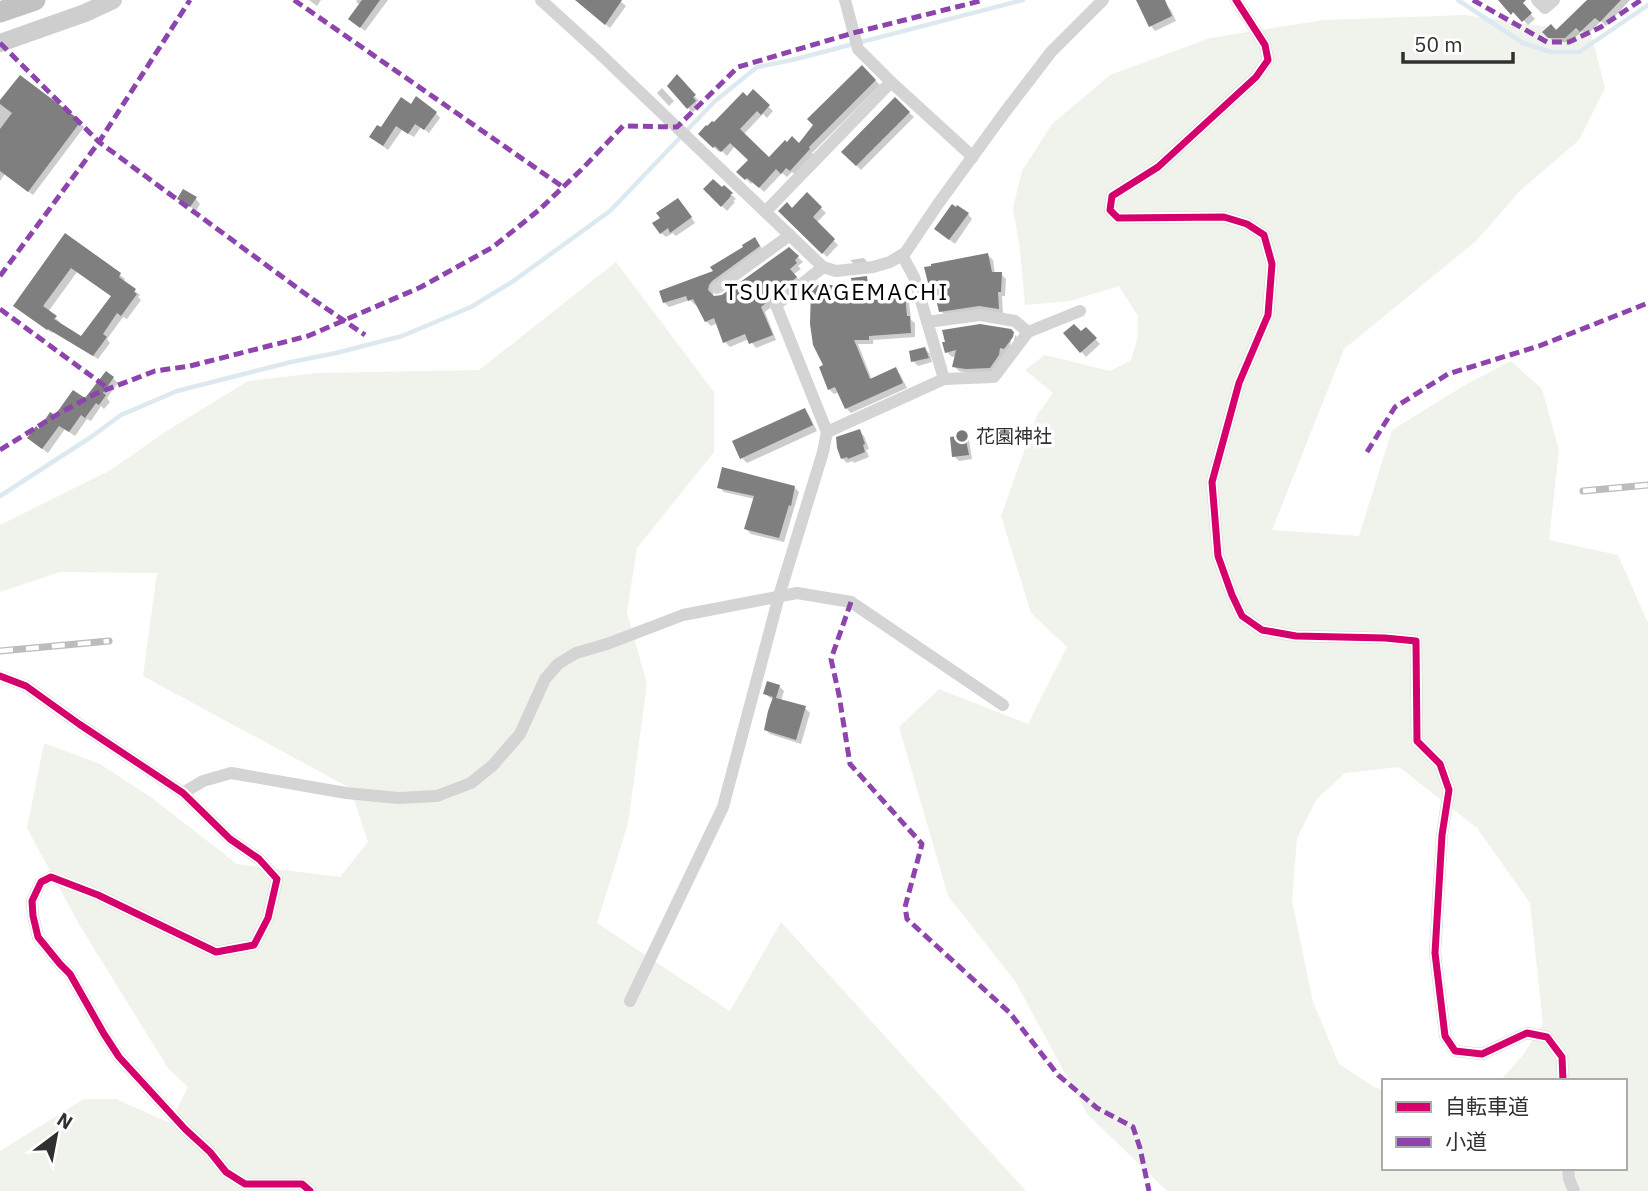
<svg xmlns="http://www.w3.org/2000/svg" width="1648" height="1191" font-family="'IBM Plex Sans','Noto Sans JP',sans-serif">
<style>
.green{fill:#f0f3ec;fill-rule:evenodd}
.shadow{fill:#0003;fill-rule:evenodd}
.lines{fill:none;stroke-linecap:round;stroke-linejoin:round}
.stream{stroke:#dde9f0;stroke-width:4.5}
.building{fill:#7f7f7f;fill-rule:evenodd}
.street{stroke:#d4d4d4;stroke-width:12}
.secondary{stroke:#cecece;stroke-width:18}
.highway{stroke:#c2c2c2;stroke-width:21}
.rail-casing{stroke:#bcbcbc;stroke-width:7}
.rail{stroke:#fff;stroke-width:4.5;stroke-dasharray:13;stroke-linecap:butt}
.quiet{stroke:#8e44ad;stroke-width:5;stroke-dasharray:10 5;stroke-linecap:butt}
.cycleway-casing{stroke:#fff;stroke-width:11}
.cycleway{stroke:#d6006c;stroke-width:7}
.poi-dot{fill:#787878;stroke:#fff;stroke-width:2.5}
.labels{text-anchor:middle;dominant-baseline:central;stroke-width:7;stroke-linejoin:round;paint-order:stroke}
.poi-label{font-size:19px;fill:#303030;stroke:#fff;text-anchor:start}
.quarter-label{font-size:23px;letter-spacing:2px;fill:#000;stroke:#fff}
</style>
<rect width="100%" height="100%" fill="#fff"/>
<!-- green -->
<g class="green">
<path d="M1465,15l126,18 14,55 -26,52 -59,51 -44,50 -132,108 -72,181 87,6 33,-106 73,-45 46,-24 31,28 17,61 -10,90 69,15 30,68v568h-481l-80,-77 -72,-133 -67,-85 -49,-169 40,-38 89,35 39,-77 -36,-34 -30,-97 36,-101 16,-22 -28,-23 20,-15 65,16 21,-11 6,-20 1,-24 -19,-30 -49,15 -45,4 -5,-55 -7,-42 9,-37 30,-47 58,-49 100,-37 114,-18zM1399,767l78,61 53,75 13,121 -21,32 -22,25h125v87h-241v-78l-10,-3 -35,-23 -26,-62 -21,-101 5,-63 19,-38 29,-27z"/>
<path d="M616,262l98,130v60l-77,96 -10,64 20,72 -19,140 -31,99 133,88 51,-89 245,269h-1026v-40l84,-52h32l54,24 18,-36 -20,-19 -88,-142 -53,-98 17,-85 56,21 52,34 85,66 103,13 28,-35 -18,-54 -207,-112 14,-103 -97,-1 -60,20v-67l109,-54 59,-41 80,-49 69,-8 162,-3z"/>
</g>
<!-- shadow -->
<g class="shadow">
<path d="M309,0h12l-4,6z"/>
<path d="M357,0h31l-23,31 -10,-8 5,-18 -4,-3z"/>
<path d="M577,0h42l7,6 -16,22z"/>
<path d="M1137,0h12l17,5 5,5 5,11 -21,10 -4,-5z"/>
<path d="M1588,0h42l-24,26 -5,-5 -15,15 -4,-5 -12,11h-16l-5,-5 8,-5z"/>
<path d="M1519,1l16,18 -7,6 -16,-17z"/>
<path d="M862,68l18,17 -68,68 2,2 -19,20 -3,-3 -5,5 -5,-4 -18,19 -11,-11 -2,3 -12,-12 11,-11 -15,-15 -8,10 -6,-6 -2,2 -19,-18 48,-36 5,-6 20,19 -6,7 -4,-4 -20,21 26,24 30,-14z"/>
<path d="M678,77l21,24 -3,2 3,4 -6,5 -5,-4z"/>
<path d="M662,88l12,13 -5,5 -12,-13z"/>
<path d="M895,100l19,17 -53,53 -18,-18z"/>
<path d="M0,104l80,19 4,4 -51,68 -28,-21 -5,7z"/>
<path d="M436,113l4,5 -11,15 -8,-6 -7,10 -12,-7 -14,20 -17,-13 10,-7z"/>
<path d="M724,187l12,12 -3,2 2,1 -8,9 -22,-22 17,1z"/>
<path d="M807,195l19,18 -10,10 22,22 -11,12 -47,-46 12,-1z"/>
<path d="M179,198l17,1 4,5 -4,7z"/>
<path d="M683,205l12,18 -19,13 -3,-3 -7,4 -5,-4 1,-15z"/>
<path d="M968,214l4,5 -17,25 -14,-11z"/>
<path d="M66,236l54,39 5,4 -2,3 17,13 -2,2 3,3 -14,19 -4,-2 -16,22 3,4 -12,16 -45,-27 -1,1 -32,-23zM77,272l35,25 -31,41 -22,-14 1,-2 -12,-10z"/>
<path d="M755,239l9,12 -50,38 -1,7 4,2 72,-49 14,13 -5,4 3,3 -7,5 7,8 -36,30 11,28 -20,8 -7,-9 -19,8 -5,-5 -7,-19 -7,3 -5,-5 -8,-17 -3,1 -5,-5 -21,7 -5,-5 51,-30z"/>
<path d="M988,255l5,5 2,14h6l5,5 -1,17h-3l1,17 -57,3 -5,-5 -7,-24 -5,-5z"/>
<path d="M864,258l4,5 -13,2 -5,-5z"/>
<path d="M866,278l5,5 1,15 33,-2 4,5 2,19 4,3v14l-42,3v4h-15l14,36 23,-11 5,5 7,14 -56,25 -5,-5 -7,-16 -5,2 -5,-5 -4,-23 29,-79z"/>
<path d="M1086,329l14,15 -14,13 -21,-23h16z"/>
<path d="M1012,333l-2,13h3l2,-11 3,3 -8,15 -5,-1 -1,9 -9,12 -23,1 -13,-3 -5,-5 2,-10 -4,1 -5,-5z"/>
<path d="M925,349l5,5 2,8 -14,4 -5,-5z"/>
<path d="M113,378l5,5 -11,15 3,4 -6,7 -3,-3 -10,15 -4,-2 -12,17 -10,-7 -17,24 -14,-10 5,-12 16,-13 31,-18z"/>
<path d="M804,410l5,5 8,16 -70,32 -5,-5z"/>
<path d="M859,431l5,5 5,13 -3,1 3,7 -15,6 -1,-2 -6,2 -5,-5z"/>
<path d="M964,436l5,5 3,18 -13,2 -5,-5z"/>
<path d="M719,487h75l5,5 -15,50 -33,-8 -5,-5 9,-30 -31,-7z"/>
<path d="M779,686l5,5 -3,10 24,7 5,5 -9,31 -31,-10 -4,-4 8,-31 -4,-1 -5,-5z"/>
</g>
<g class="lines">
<!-- stream -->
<g class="stream">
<path d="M1458,0l65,43 28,9h28l69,-47"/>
<path d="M0,496l91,-59 30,-22 56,-24 114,-29 45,-9 66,-17 69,-29 41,-25 98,-71 104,-109 43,-35 35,-7 231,-60"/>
</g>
</g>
<!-- building -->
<g class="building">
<path d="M362,0h18l-20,28 -12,-9z"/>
<path d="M575,0h47l-17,25z"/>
<path d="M1136,0h29l7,16 -23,11z"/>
<path d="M1498,0h28l-3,3 9,10 -10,9 -9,-10 -2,3z"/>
<path d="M1587,0h34l-21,22 -5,-4 -15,14 -4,-4 -11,10h-17l-6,-6 9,-8 5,6z"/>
<path d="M862,65l14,15 -67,67 1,2 -20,22 -4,-3 -5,6 -5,-5 -17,19 -12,-10 -2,2 -9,-8 12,-12 -18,-17 -9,9 -6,-6 -2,2 -15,-14 8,-9 1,1 5,-5 2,1 29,-30 4,4 6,-7 17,16 -9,10 -4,-4 -17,18 29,28 16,-17 2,2 5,-6 7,7 14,-18 -6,-6z"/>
<path d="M677,74l19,21 -3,2 3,4 -9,8 -20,-23z"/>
<path d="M20,75l61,46 -53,71 -28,-21v-42l12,-16 -12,-9v-4z"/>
<path d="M416,96l21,16 -13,18 -9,-6 -7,10 -12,-8 -13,20 -14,-9 8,-12 4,2 20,-30 10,7z"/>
<path d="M895,97l15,15 -54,54 -15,-14z"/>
<path d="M713,179l9,8 2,-2 9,8 -3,2 1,1 -10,11 -18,-18z"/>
<path d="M183,189l14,8 -7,10 -13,-8z"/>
<path d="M807,192l15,15 -9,10 22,22 -13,15 -44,-43 9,-9 5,6z"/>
<path d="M678,198l14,19 -22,16 -2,-5 -8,6 -8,-11 8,-5 -4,-5z"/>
<path d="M952,204l4,3 1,-2 12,8 -20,27 -15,-11z"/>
<path d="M65,233l56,40 -2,4 17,12 -2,3 3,2 -16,22 -4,-3 -14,21 4,3 -14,19 -45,-27 -1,1 -34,-24zM71,268l40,28 -30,40 -27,-17 3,-3 -14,-10z"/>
<path d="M755,237l5,9 -48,35 -3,4 -1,5 6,6 8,-1 67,-48 10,9 -4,4 2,3 -7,6 7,8 -36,30 12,28 -24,9 -4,-10 -22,9 -9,-25 -9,4 -12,-23 -5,2 -2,-5 -23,7 -4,-12 54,-20 -3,-4 33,-20 -1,-2z"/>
<path d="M988,253l4,19h10l-1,20h-3l1,17 -20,-3 -40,6 -7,-30 -4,1 -4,-16 7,-1v-2z"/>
<path d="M867,276l2,20 36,-2 2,22h3l1,17 -42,3v4h-15l16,39 26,-12 7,16 -58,26 -10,-22 -7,3 -9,-23 4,-2 -10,-20 -3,-21 1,-36 4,-3h37l-1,-7z"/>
<path d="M980,324l31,5 3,3 -1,5 -9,12 -4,-1 -1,7 -9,13 -24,1 -14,-2 4,-17 -11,3 -3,-11h3l-3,-12z"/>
<path d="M1074,324l7,7 5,-4 11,11 -17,15 -17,-20z"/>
<path d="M925,347l4,11 -18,4 -2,-11z"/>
<path d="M106,371l8,6 -11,16 3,2 -7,10 -3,-2 -11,15 -4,-3 -12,17 -10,-6 -17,23 -15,-11 9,-12 3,3 11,-17 5,3 18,-25 12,8z"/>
<path d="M805,408l8,17 -73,34 -8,-18z"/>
<path d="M860,429l5,15 -2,1 2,7 -17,7 -1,-2 -6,2 -4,-11 -1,-11z"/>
<path d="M965,435l4,20 -17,2 -2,-20z"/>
<path d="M722,467l73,19 -4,20 -2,-1 -10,33 -35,-9 10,-33 -37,-8z"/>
<path d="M767,681l13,4 -4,13 30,8 -10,34 -32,-10 4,-19 5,-14 -10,-3z"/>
</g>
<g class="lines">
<!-- street -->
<g class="street">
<path d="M541,0l56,51 226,216 13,4 37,-4 17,-5 15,-9 33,-49 67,-92 46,-60 52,-52"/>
<path d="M845,0l13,49 33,33 82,75"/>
<path d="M1236,0l29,45 3,15 -12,17 -98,90 -46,29 -2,14 8,8 106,-1 23,7 17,11 8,29 -4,51 -29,68 -27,99 6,74 14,39 10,21 20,14 34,6 89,2 31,3 1,100 23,23 9,26 -7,45 -7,118 10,83 10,15 27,3 45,-21 20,4 15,20 1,24"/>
<path d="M1537,0l8,8 9,-8"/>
<path d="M766,211l125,-129"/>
<path d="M902,255l12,22 30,102 50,-2 34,-45"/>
<path d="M717,288l73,-53"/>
<path d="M927,322l53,-7 35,6 13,11 52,-21"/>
<path d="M827,432l117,-53"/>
<path d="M0,676l26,10 53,38 104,69 47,46 29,20 18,20 -9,39 -14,27 -38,7 -118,-57 -47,-18 -10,5 -9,19 1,15 5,21 22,27 10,10 34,60 15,23 66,72 25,23 16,20 19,12h57l8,7"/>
<path d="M183,793l20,-12 28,-8 115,20 52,5 39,-2 34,-13 22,-18 27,-31 25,-55 13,-15 18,-11 31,-9 76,-29 114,-22 54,9 152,103"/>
<path d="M630,1001l93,-194 56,-211 44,-144 4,-20 -51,-127 47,-38"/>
<path d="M1568,1168l1,11 5,12"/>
</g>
<!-- secondary -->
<path class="secondary" d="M0,43l85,-30 28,-13"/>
<!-- highway -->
<path class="highway" d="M0,12l35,-12"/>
<defs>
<g id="rail">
<path d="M1583,491l65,-6"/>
<path d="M0,651l109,-10"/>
</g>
</defs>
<!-- rail casing -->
<use href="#rail" class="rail-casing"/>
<!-- rail -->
<use href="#rail" class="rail"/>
<!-- quiet -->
<g class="quiet">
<path d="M294,0l269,187"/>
<path d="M1473,0l74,42h22l32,-15 40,-27"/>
<path d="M0,43l99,99 212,156 54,37"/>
<path d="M0,276l99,-134 91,-142"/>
<path d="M0,309l109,80"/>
<path d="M0,450l58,-36 37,-20 60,-23 35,-5 118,-30 113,-49 72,-40 46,-37 44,-42 40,-42 54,1 61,-60 115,-34 131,-33"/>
<path d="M1367,452l28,-45 53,-33 91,-28 109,-43"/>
<path d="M851,602l-20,57 8,36 11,69 72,80 -17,63 2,12 103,94 48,62 39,33 36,19 7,21 9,43"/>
</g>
<defs>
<g id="cycleway">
<path d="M1236,0l29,45 3,15 -12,17 -98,90 -46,29 -2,14 8,8 106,-1 23,7 17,11 8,29 -4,51 -29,68 -27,99 6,74 14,39 10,21 20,14 34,6 89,2 31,3 1,100 23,23 9,26 -7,45 -7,118 10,83 10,15 27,3 45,-21 20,4 15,20 1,24"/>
<path d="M0,676l26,10 53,38 104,69 47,46 29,20 18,20 -9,39 -14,27 -38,7 -118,-57 -47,-18 -10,5 -9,19 1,15 5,21 22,27 10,10 34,60 15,23 66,72 25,23 16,20 19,12h57l8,7"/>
</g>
</defs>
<!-- cycleway casing -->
<use href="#cycleway" class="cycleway-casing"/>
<!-- cycleway -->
<use href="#cycleway" class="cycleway"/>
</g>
<!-- markers -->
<circle class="poi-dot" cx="962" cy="436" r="7"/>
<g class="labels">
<!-- poi labels -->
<g class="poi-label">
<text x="976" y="436">花園神社</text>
</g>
<!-- quarter labels -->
<g class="quarter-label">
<text x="837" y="291">TSUKIKAGEMACHI</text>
</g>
</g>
<!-- legend -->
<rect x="1382" y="1079" width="245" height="91" fill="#ffffff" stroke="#acacac" stroke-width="2"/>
<rect x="1396" y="1102" width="35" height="10" fill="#d6006c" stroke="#acacac" stroke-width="2"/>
<text x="1445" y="1114" font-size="21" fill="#303030">自転車道</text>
<rect x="1396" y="1137" width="35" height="10" fill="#8e44ad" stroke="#acacac" stroke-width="2"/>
<text x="1445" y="1149" font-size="21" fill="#303030">小道</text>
<!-- north arrow -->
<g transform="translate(56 1135) rotate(32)" stroke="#ffffff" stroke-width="5" paint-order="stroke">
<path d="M0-5L12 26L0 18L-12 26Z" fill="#303030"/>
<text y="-10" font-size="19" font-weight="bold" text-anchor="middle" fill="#303030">N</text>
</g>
<!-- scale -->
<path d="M1403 52v10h110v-10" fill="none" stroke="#303030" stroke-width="3.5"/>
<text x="1414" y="52" font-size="21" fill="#303030" stroke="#ffffff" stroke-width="5" paint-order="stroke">50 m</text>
</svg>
